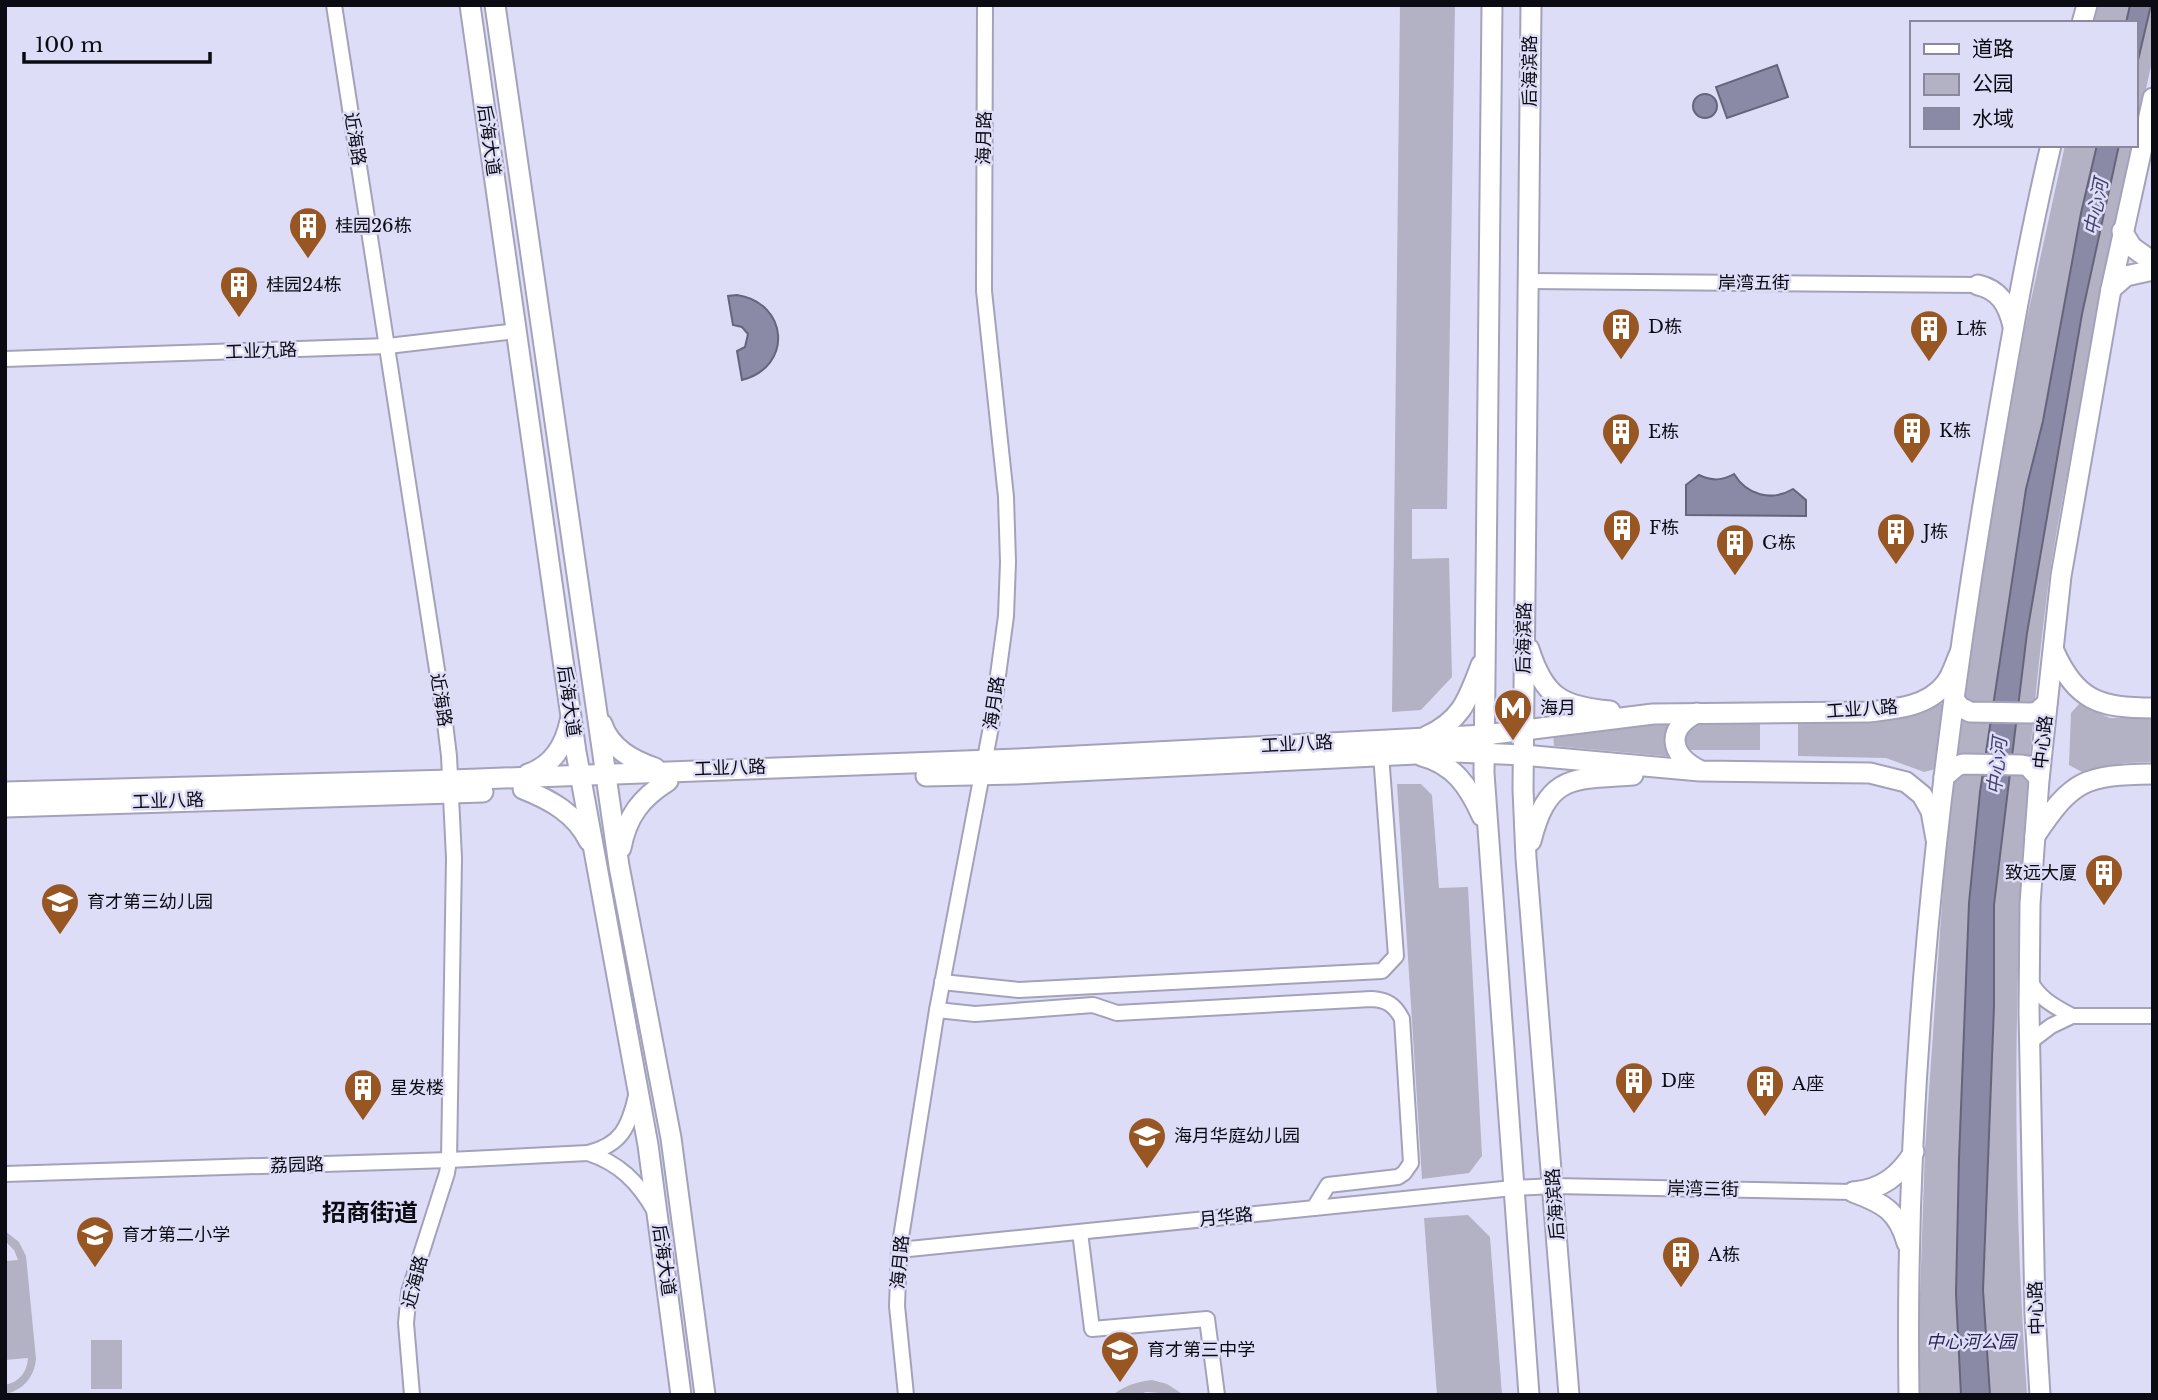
<svg xmlns="http://www.w3.org/2000/svg" width="2158" height="1400" font-family="'Libre Baskerville','Noto Sans SC',serif">
<style>
.green{fill:#b2b2c4}
.water{fill:#8b8aa6;stroke:#65647a;stroke-width:2}
.lines{fill:none;stroke-linecap:round;stroke-linejoin:round}
.minor-casing{stroke:#a3a2bb;stroke-width:18}
.major-casing{stroke:#a3a2bb;stroke-width:23}
.minor{stroke:#fff;stroke-width:14}
.major{stroke:#fff;stroke-width:19}
.labels{text-anchor:middle;dominant-baseline:central;stroke-width:5;stroke-linejoin:round;paint-order:stroke}
.street-label{font-size:18px;fill:#0b0b13;stroke:#deddf7}
.poi-label{font-size:18px;fill:#0b0b13;stroke:#deddf7;text-anchor:start}
.park-label{font-size:18px;font-style:italic;fill:#2b264e;stroke:#deddf7}
.water-label{font-size:19px;font-style:italic;fill:#45416c;stroke:#deddf7}
.district-label{font-size:24px;font-weight:bold;fill:#0b0b13;stroke:#deddf7}
</style>
<rect width="100%" height="100%" fill="#deddf7"/>
<!-- green -->
<g class="green">
<path d="M1400,5h55l-8,504h-35v50l37,-1 3,119 -31,33 -29,2z"/>
<path d="M2098,5h55v52l-18,82v-116h-42z"/>
<path d="M2065,145h69c-22,93 -40,186 -57,279 -12,62 -25,125 -32,187 -32,260 -36,523 -18,784h-107l-1,-71 6,-175 21,-304 36,-272 42,-241z"/>
<path d="M1939,702l5,4 -8,63 -12,3 -38,-14 -88,-2v-37l110,-2z"/>
<path d="M2079,704l31,14h43v44l-28,1 -41,10 -15,-8 2,-52z"/>
<path d="M1671,721l-4,14 9,22 -122,-11 -1,-12z"/>
<path d="M1760,721v29h-68l-8,-3 -3,-15 8,-9z"/>
<path d="M1397,784h24l11,11 7,93 29,-1 14,269 -13,17 -47,6z"/>
<path d="M1468,1215l22,22 12,158h-65l-13,-177z"/>
<path d="M5,1231l14,11 7,14 10,103c-2,19 -13,31 -31,35v-9c14,-3 22,-12 23,-27l-23,2v-99l13,-1 -4,-10 -9,-9z"/>
<rect x="91" y="1340" width="31" height="49"/>
<path d="M1152,1380l15,4 17,11 -37,-3 -13,3h-21c12,-10 24,-13 39,-15z"/>
</g>
<!-- water -->
<g class="water">
<path d="M2130,5h21l-16,68v-50h-9z"/>
<path d="M1777,65l11,32 -61,21 -11,-31z"/>
<circle cx="1705" cy="106" r="12"/>
<path d="M2097,145h22l-37,169 -55,319 -33,272v101l-11,284 7,105h-29l-5,-101 3,-135 10,-256 11,-111 46,-303 17,-68 38,-208z"/>
<path d="M737,295c52,8 56,72 5,85l-5,-29 8,-4 3,-13 -6,-7 -9,-2 -5,-29z"/>
<path d="M1734,474c13,21 37,28 59,15l13,11v16l-120,-1v-30l13,-10c13,6 23,6 35,-1z"/>
</g>
<g class="lines">
<defs>
<g id="minor">
<path d="M334,5l110,710 5,41 5,102 -5,302 -2,13 -38,119 -3,31 6,72"/>
<path d="M1530,281l448,4"/>
<path d="M5,359l383,-13 128,-15"/>
<path d="M2029,979c10,20 25,27 43,37"/>
<path d="M942,982l77,8 363,-19 14,-15 -15,-202"/>
<path d="M937,1010l38,4 118,-9 24,8 255,-14c15,1 23,6 30,20l9,144 -7,10 -6,4 -70,8 -14,23"/>
<path d="M2030,1042l21,-16 21,-10h81"/>
<path d="M588,1153c31,10 50,29 66,57"/>
<path d="M5,1174l444,-14 139,-7c33,-8 41,-26 48,-57"/>
<path d="M1080,1232l12,97 115,-10 10,76"/>
<path d="M899,1250l614,-62 41,-2 299,6"/>
<path d="M906,1395l-9,-89 2,-56 38,-240 54,-283 15,-111 2,-54 -2,-65 -22,-206 1,-286"/>
</g>
<g id="major">
<path d="M470,5l106,747 72,393 33,250"/>
<path d="M495,5l124,861 52,272 34,257"/>
<path d="M1492,5l-8,768 45,622"/>
<path d="M1531,5l-8,784 3,69 43,537"/>
<path d="M2082,23l5,-18"/>
<path d="M2122,231l10,16 21,15"/>
<path d="M1978,285c22,5 30,20 35,41"/>
<path d="M2111,289l15,-13 27,-6"/>
<path d="M1529,649c15,48 33,58 81,62"/>
<path d="M2054,651c22,50 46,57 99,57"/>
<path d="M1954,699l6,8 10,5 61,1 6,-1 10,-9"/>
<path d="M1697,713c-32,16 -27,42 2,57"/>
<path d="M602,724c8,24 30,36 53,44"/>
<path d="M1427,736c35,-16 41,-37 54,-71"/>
<path d="M1422,756c32,8 47,31 60,60"/>
<path d="M528,774c24,-8 37,-29 42,-53"/>
<path d="M926,776l90,-2 440,-22 67,3 177,16 170,2 36,9 16,13 9,16 5,28"/>
<path d="M1944,777l13,-11 6,-2 59,1 6,1 11,12"/>
<path d="M523,789c28,11 53,25 66,52"/>
<path d="M5,792l446,-12 567,-21 467,-24 168,-21 215,-2c27,-3 59,-5 77,-28 7,-8 10,-21 15,-31"/>
<path d="M5,807l478,-15"/>
<path d="M2035,836c38,-57 50,-61 118,-62"/>
<path d="M1531,841c17,-67 41,-62 102,-66"/>
<path d="M621,848c6,-32 20,-50 47,-67"/>
<path d="M1853,1192c30,11 45,19 54,51"/>
<path d="M1854,1192c28,-3 45,-16 60,-40"/>
<path d="M1909,1395c-5,-308 28,-617 79,-920 19,-111 37,-221 63,-330"/>
<path d="M2040,1395l-5,-81 -6,-303 1,-107 9,-124 22,-204 50,-287 42,-191"/>
</g>
</defs>
<!-- minor casing -->
<use href="#minor" class="minor-casing"/>
<!-- major casing -->
<use href="#major" class="major-casing"/>
<!-- minor -->
<use href="#minor" class="minor"/>
<!-- major -->
<use href="#major" class="major"/>
</g>
<!-- icons -->
<defs>
<symbol id="building-pin" viewBox="-11 -11 22 30"><path d="M0 17L-7.5 6A9.5 9.5 0 1 1 7.5 6Z" fill="#985622" stroke="#deddf7"/><path d="M-4-6H4V6H1V3H-1V6H-4ZM-2.5-4.3h1.7v1.8h-1.7ZM.8-4.3h1.7v1.8H.8ZM-2.5-1h1.7V.8h-1.7ZM.8-1h1.7V.8H.8Z" fill="#fff"/></symbol>
<symbol id="metro-pin" viewBox="-11 -11 22 30"><path d="M0 17L-7.5 6A9.5 9.5 0 1 1 7.5 6Z" fill="#985622" stroke="#deddf7"/><path d="M-5.5 5V-5H-3L0 0L3-5H5.5V5H3V-.5L0 4L-3-.5V5Z" fill="#fff"/></symbol>
<symbol id="school-pin" viewBox="-11 -11 22 30"><path d="M0 17L-7.5 6A9.5 9.5 0 1 1 7.5 6Z" fill="#985622" stroke="#deddf7"/><path d="M0-5L7-2L0 1L-7-2ZM-4 1L0 2.5L4 1V4Q0 6-4 4Z" fill="#fff"/></symbol>
</defs>
<g fill-rule="evenodd">
<use href="#building-pin" x="286" y="204" width="44" height="60"/>
<use href="#building-pin" x="217" y="263" width="44" height="60"/>
<use href="#building-pin" x="1599" y="305" width="44" height="60"/>
<use href="#building-pin" x="1907" y="307" width="44" height="60"/>
<use href="#building-pin" x="1890" y="409" width="44" height="60"/>
<use href="#building-pin" x="1599" y="410" width="44" height="60"/>
<use href="#building-pin" x="1600" y="506" width="44" height="60"/>
<use href="#building-pin" x="1874" y="510" width="44" height="60"/>
<use href="#building-pin" x="1713" y="521" width="44" height="60"/>
<use href="#metro-pin" x="1491" y="686" width="44" height="60"/>
<use href="#building-pin" x="2082" y="851" width="44" height="60"/>
<use href="#school-pin" x="38" y="880" width="44" height="60"/>
<use href="#building-pin" x="1612" y="1059" width="44" height="60"/>
<use href="#building-pin" x="1743" y="1062" width="44" height="60"/>
<use href="#building-pin" x="341" y="1066" width="44" height="60"/>
<use href="#school-pin" x="1125" y="1114" width="44" height="60"/>
<use href="#school-pin" x="73" y="1213" width="44" height="60"/>
<use href="#building-pin" x="1659" y="1233" width="44" height="60"/>
<use href="#school-pin" x="1098" y="1328" width="44" height="60"/>
</g>
<g class="labels">
<!-- street labels -->
<g class="street-label">
<text transform="translate(1530 71) rotate(-90)">后海滨路</text>
<text transform="translate(984 138) rotate(-89)">海月路</text>
<text transform="translate(355 139) rotate(81)">近海路</text>
<text transform="translate(489 140) rotate(82)">后海大道</text>
<text x="1754" y="283">岸湾五街</text>
<text transform="translate(261 351) rotate(-2)">工业九路</text>
<text transform="translate(1524 638) rotate(-89)">后海滨路</text>
<text transform="translate(441 700) rotate(81)">近海路</text>
<text transform="translate(569 701) rotate(82)">后海大道</text>
<text transform="translate(994 703) rotate(-82)">海月路</text>
<text transform="translate(1862 709) rotate(-4)">工业八路</text>
<text transform="translate(2043 742) rotate(-84)">中心路</text>
<text transform="translate(1297 744) rotate(-3)">工业八路</text>
<text transform="translate(730 768) rotate(-2)">工业八路</text>
<text transform="translate(168 801) rotate(-2)">工业八路</text>
<text transform="translate(297 1165) rotate(-2)">荔园路</text>
<text transform="translate(1703 1189) rotate(1)">岸湾三街</text>
<text transform="translate(1555 1204) rotate(-94)">后海滨路</text>
<text transform="translate(1226 1217) rotate(-6)">月华路</text>
<text transform="translate(664 1260) rotate(82)">后海大道</text>
<text transform="translate(900 1262) rotate(-85)">海月路</text>
<text transform="translate(415 1282) rotate(-76)">近海路</text>
<text transform="translate(2036 1308) rotate(-92)">中心路</text>
</g>
<!-- poi labels -->
<g class="poi-label">
<text x="335" y="226">桂园26栋</text>
<text x="266" y="285">桂园24栋</text>
<text x="1648" y="327">D栋</text>
<text x="1956" y="329">L栋</text>
<text x="1939" y="431">K栋</text>
<text x="1648" y="432">E栋</text>
<text x="1649" y="528">F栋</text>
<text x="1923" y="532">J栋</text>
<text x="1762" y="543">G栋</text>
<text x="1540" y="708">海月</text>
<text x="2077" y="873" text-anchor="end">致远大厦</text>
<text x="87" y="902">育才第三幼儿园</text>
<text x="1661" y="1081">D座</text>
<text x="1792" y="1084">A座</text>
<text x="390" y="1088">星发楼</text>
<text x="1174" y="1136">海月华庭幼儿园</text>
<text x="122" y="1235">育才第二小学</text>
<text x="1708" y="1255">A栋</text>
<text x="1147" y="1350">育才第三中学</text>
</g>
<!-- park labels -->
<g class="park-label">
<text x="1971" y="1342">中心河公园</text>
</g>
<!-- water labels -->
<g class="water-label">
<text transform="translate(2096 207) rotate(-79)">中心河</text>
<text transform="translate(1997 766) rotate(-84)">中心河</text>
</g>
<!-- district labels -->
<g class="district-label">
<text x="370" y="1212">招商街道</text>
</g>
</g>
<!-- border -->
<rect width="2158" height="1400" fill="none" stroke="#0b0b13" stroke-width="14"/>
<!-- legend -->
<rect x="1910" y="21" width="228" height="126" fill="#deddf7" stroke="#8a899c" stroke-width="2"/>
<rect x="1924" y="44" width="35" height="10" fill="#ffffff" stroke="#8a899c" stroke-width="2"/>
<text x="1972" y="56" font-size="21" fill="#0b0b13">道路</text>
<rect x="1924" y="74" width="35" height="21" fill="#b2b2c4" stroke="#8a899c" stroke-width="2"/>
<text x="1972" y="91" font-size="21" fill="#0b0b13">公园</text>
<rect x="1924" y="108" width="35" height="21" fill="#8b8aa6" stroke="#8a899c" stroke-width="2"/>
<text x="1972" y="126" font-size="21" fill="#0b0b13">水域</text>
<!-- scale -->
<path d="M24 52v10h186v-10" fill="none" stroke="#0b0b13" stroke-width="3.5"/>
<text x="35" y="52" font-size="21" fill="#0b0b13" stroke="#deddf7" stroke-width="5" paint-order="stroke">100 m</text>
</svg>
